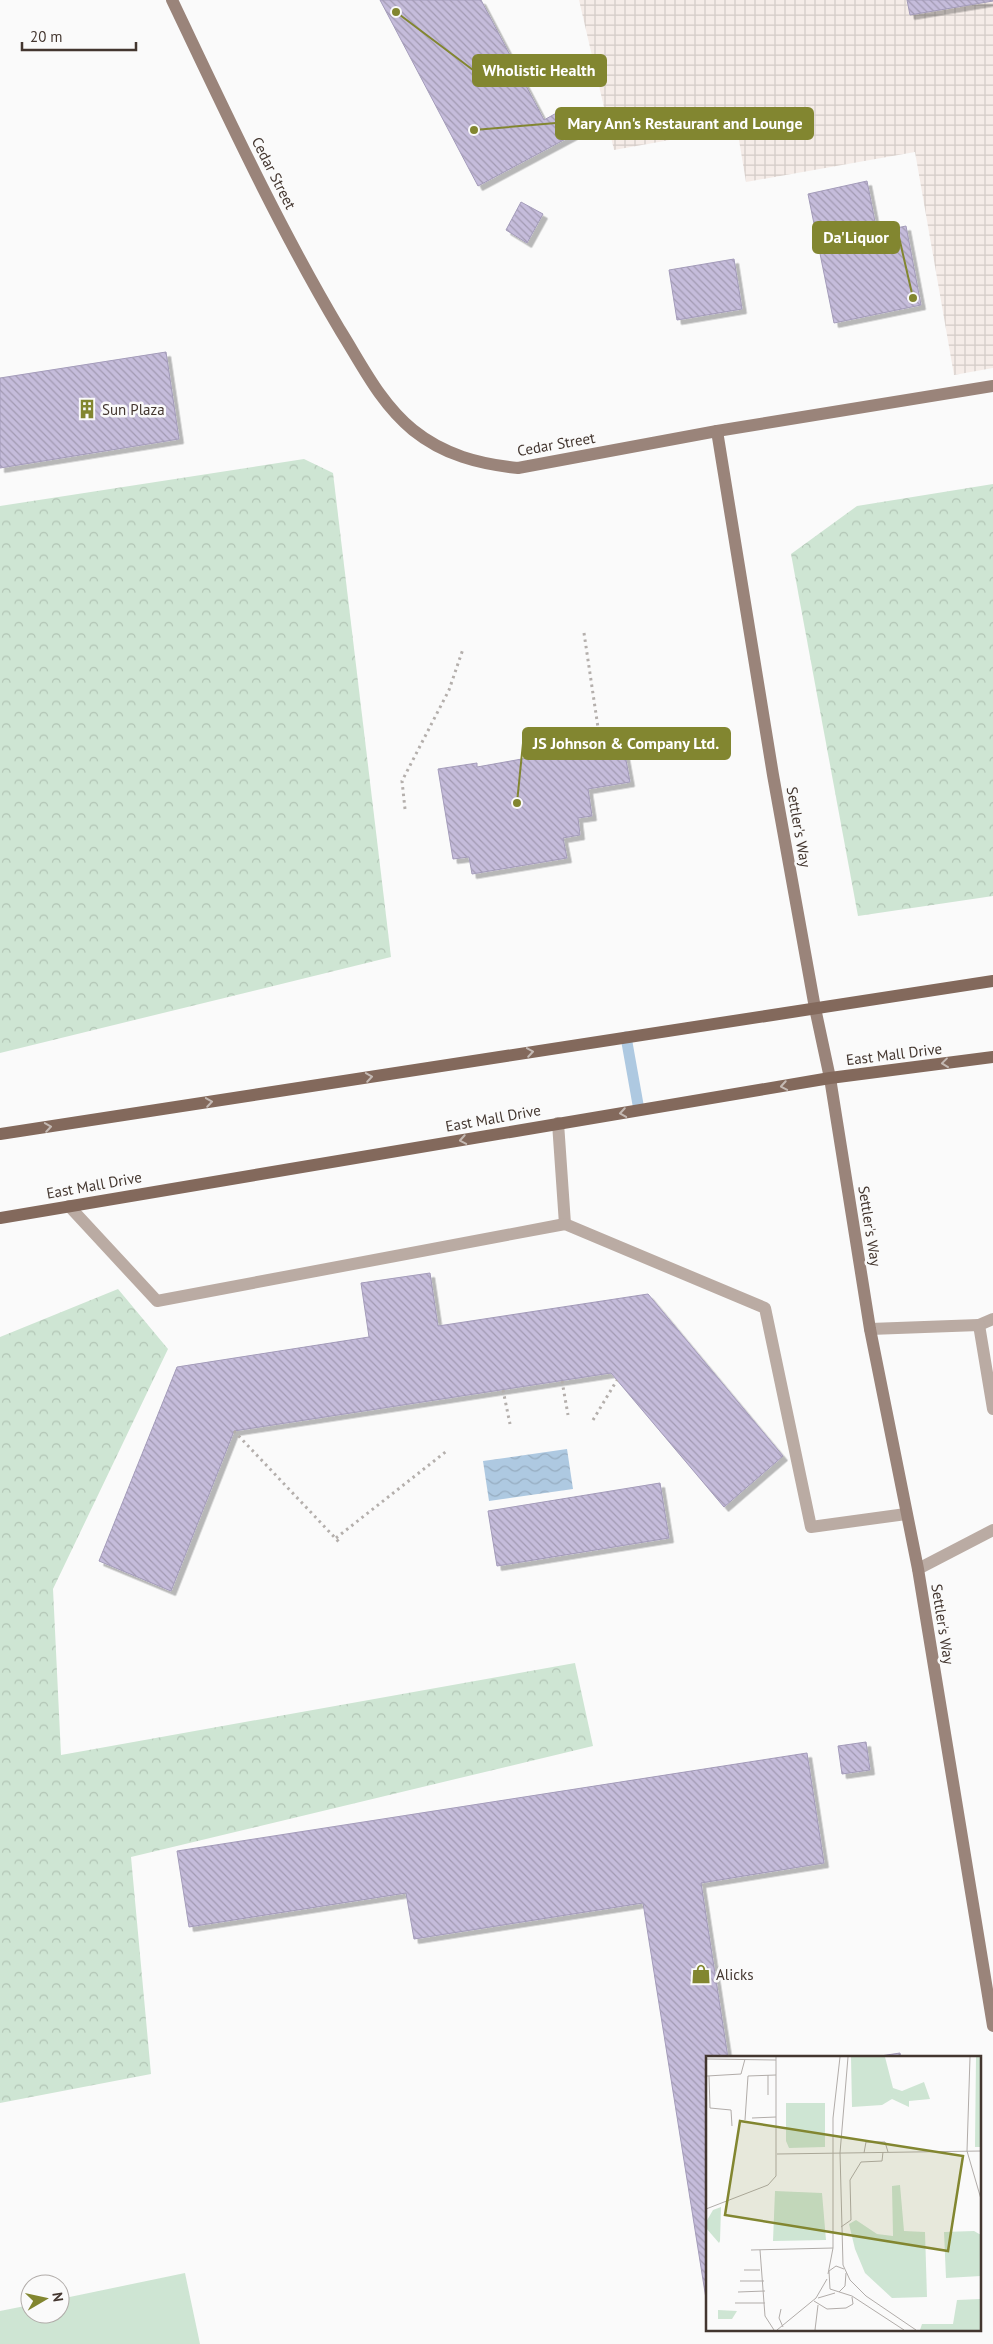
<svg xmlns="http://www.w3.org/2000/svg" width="993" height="2344" font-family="'PT Sans',sans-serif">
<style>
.industrial{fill:url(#industrial-grid)}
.forest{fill:url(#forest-crowns)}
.pitch{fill:#cee5d3}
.water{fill:url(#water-waves)}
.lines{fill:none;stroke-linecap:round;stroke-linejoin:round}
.stream{stroke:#aec9e1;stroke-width:11}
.building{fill:url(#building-back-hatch);stroke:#a39bb9;filter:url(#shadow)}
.path{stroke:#b4afac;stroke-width:3;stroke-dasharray:2.5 4;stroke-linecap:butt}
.service{stroke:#baaba3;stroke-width:12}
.secondary{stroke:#9a847a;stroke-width:12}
.primary{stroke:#83695c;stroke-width:12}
.oneway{stroke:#c4b9b3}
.labels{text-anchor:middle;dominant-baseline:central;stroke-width:5;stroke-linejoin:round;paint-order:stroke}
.street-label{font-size:15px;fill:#43362f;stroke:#fafafa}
.poi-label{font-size:15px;fill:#43362f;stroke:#fafafa;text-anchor:start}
.inset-road{fill:none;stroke:#b1aca9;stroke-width:1}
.view{fill:#828630;fill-opacity:0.15;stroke:#828630;stroke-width:2.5}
.inset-edge{fill:none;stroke:#43362f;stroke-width:2.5}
.leader{fill:none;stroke:#828630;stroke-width:2}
.callout-dot{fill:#828630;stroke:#fafafa;stroke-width:2}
.callout{fill:#828630;stroke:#828630;stroke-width:2}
.callout-label{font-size:16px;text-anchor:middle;font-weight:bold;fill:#fff}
</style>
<defs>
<pattern id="industrial-grid" width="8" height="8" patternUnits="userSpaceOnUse" patternTransform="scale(1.25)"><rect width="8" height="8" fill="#f5ece8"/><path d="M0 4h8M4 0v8" fill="none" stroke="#d3cbc7"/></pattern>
<pattern id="forest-crowns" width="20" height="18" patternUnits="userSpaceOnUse" patternTransform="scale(1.25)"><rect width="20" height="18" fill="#cee5d3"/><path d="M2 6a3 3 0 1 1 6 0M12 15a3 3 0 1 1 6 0" fill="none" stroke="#b2c5b5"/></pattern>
<pattern id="water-waves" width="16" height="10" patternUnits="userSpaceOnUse" patternTransform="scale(1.25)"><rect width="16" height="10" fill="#aec9e1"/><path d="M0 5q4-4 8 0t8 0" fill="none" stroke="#97adc1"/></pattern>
<pattern id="building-back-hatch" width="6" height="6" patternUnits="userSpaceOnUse" patternTransform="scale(1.25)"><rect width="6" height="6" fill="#c5bcdb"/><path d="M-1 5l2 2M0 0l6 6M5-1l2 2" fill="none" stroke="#a29ab2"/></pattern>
<filter id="shadow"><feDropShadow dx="4.5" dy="4.5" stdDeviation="0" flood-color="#0004"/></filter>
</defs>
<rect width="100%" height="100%" fill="#fafafa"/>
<!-- industrial -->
<path class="industrial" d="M579,0h414v368l-39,7 -39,-223 -169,30 -9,-54 -123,22z"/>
<!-- forest -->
<g class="forest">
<path d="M304,459l29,14 58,484 -391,96v-547z"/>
<path d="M993,484v412l-135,20 -67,-362 66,-48z"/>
<path d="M118,1289l50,60 -115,240 8,166 514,-92 18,83 -462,111 20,217 -151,29v-766z"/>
</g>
<!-- pitch -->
<path class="pitch" d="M185,2273l15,71h-200v-33l30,-6v9h30v-15z"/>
<!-- water -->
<path class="water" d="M567,1449l6,40 -84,12 -6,-40z"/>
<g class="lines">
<!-- stream -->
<path class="stream" d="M626,1037l13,73"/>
</g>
<!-- building -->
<g class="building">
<path d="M380,0h101l63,120 16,-9 13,24 -95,51z"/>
<path d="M907,0h86v1l-83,14z"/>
<path d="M867,181l10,51 29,-6 15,79 -87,18 -26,-129z"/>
<path d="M521,202l22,12 -16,29 -21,-13z"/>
<path d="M734,259l8,50 -65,11 -8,-50z"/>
<path d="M166,352l13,87 -179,29v-90z"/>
<path d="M622,738l8,44 -42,7 4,27 -14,2 2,17 -17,3 4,20 -95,16 -3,-17 -16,2 -15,-90 39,-6v4l101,-18v-4z"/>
<path d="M430,1273l8,53 210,-32 135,162 -59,51 -113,-134 -377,58 -63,160 -72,-30 78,-194 192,-30 -8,-54z"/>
<path d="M660,1483l9,55 -172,28 -9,-55z"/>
<path d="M866,1742l4,28 -28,4 -4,-28z"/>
<path d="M807,1753l17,110 -123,20 27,175h-21v247l-64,-402 -229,36 -8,-46 -217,34 -12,-76z"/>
<path d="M900,2053l1,5h-34z"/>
</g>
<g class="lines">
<!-- path -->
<g class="path">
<path d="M584,633l16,108"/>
<path d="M405,809l-3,-28 47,-91 14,-41"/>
<path d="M562,1381l6,34"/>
<path d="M503,1390l7,34"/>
<path d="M593,1420l24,-40"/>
<path d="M234,1431l105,111"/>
<path d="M336,1538l112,-88"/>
</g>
<!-- service -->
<g class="service">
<path d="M558,1123l7,101"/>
<path d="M69,1206l88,95 408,-77 200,84 46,219 95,-13"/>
<path d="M979,1325l14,-6"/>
<path d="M870,1329l109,-4 14,84"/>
<path d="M918,1569l75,-39"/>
</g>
<!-- secondary -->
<g class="secondary">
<path d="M172,0c53,111 105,224 168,330 22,35 40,73 73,100 31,25 66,34 105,38l199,-37 276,-45"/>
<path d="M717,431l56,344 42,233 15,70 40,251 48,240 75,457"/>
</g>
<!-- primary -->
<g class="primary">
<path d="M0,1134l993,-153"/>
<path d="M0,1218l830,-140 163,-21"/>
</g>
</g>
<!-- one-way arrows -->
<defs><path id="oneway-chevron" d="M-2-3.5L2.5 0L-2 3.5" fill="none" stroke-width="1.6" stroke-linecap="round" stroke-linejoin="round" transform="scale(1.25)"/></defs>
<g class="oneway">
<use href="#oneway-chevron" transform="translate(530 1052) rotate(-9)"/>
<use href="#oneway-chevron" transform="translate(945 1063) rotate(173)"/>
<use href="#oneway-chevron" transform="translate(369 1077) rotate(-9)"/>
<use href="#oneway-chevron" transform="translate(784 1086) rotate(170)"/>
<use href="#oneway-chevron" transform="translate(209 1102) rotate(-9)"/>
<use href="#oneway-chevron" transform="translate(623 1113) rotate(171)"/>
<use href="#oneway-chevron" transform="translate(48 1127) rotate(-9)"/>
<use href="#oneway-chevron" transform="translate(463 1140) rotate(170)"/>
</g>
<!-- icons -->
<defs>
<symbol id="building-bare" viewBox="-9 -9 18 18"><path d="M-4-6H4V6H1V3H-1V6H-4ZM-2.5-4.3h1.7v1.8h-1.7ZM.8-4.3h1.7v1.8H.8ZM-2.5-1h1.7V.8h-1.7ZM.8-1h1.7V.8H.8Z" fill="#828630" stroke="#fafafa" stroke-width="2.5" paint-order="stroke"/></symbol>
<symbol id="shop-bare" viewBox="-9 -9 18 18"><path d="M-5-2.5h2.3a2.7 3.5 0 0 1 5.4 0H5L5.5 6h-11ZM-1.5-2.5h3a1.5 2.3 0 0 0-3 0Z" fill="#828630" stroke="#fafafa" stroke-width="2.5" paint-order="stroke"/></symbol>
</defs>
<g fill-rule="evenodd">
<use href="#building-bare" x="73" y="395" width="28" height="28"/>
<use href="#shop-bare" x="687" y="1960" width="28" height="28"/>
</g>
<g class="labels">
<!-- street labels -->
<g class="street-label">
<text transform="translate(274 173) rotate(63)">Cedar Street</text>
<text transform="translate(556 444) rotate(-10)">Cedar Street</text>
<text transform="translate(799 827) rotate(80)">Settler's Way</text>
<text transform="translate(894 1054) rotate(-7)">East Mall Drive</text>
<text transform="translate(493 1118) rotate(-10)">East Mall Drive</text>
<text transform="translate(94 1185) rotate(-10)">East Mall Drive</text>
<text transform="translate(870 1226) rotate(81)">Settler's Way</text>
<text transform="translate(943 1624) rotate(81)">Settler's Way</text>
</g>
<!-- poi labels -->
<g class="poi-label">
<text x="102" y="409">Sun Plaza</text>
<text x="716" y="1974">Alicks</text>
</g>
</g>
<!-- overview -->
<g transform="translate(706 2056)">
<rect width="275" height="275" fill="#fafafa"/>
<path d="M145,1h34l8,31 9,3 22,-9 6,17 -21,2v6l-17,-8 -10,6 -30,2zM80,47h39v44l-36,1 -3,-7zM194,129l4,46 21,1 2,65 -35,1 -27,-25 -10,-24 -6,-25 7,-4 21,14 16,2 -1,-50zM69,135l47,2 4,47 -53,1zM15,151l-1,34 -1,2 -13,-15v-6l7,-12zM275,243v31h-61l2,-6h31l4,-24zM12,254l19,1 -5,8h-14z" fill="#cee5d3"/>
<path d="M270,1h5v90h-6zM268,175l7,4v41l-35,2 -2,-46z" fill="#cee5d3"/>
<path class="inset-road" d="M142,1l-8,96 3,112 7,15 16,16 50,34M264,1l-3,94 14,48M0,3l70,1M1,20l34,-2 4,-15M3,20l1,32 21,2 1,16M62,39v-20M46,62l24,-1M39,64l3,-44 28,-1M158,97l2,-11h19l3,10M71,98l204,-3M0,153l62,-24 8,-9v-119M135,171l10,-7 -1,-40 11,-18 21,-1 1,-9M45,194l82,-2M54,194l5,66 9,14M138,213l-8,-3 -7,5 1,18 22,7 52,34M38,214h16M122,218l5,-26v-130l7,-61M34,225h24M32,236l27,-1M133,236l6,-6 1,-13M112,242l17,-5M108,245l13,8 19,-1 7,-4 -1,-7M29,247h30M75,253l-2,9 4,9M71,274l39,-32 11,-19M109,274l3,-25"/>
<path class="view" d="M34,65l223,35 -15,95 -223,-36z"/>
<rect width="275" height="275" class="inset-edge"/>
</g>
<!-- callouts -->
<path class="leader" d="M396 12L473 70M474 130L556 123M913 298L899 237M517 803L523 743"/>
<g class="callout-dot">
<circle cx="396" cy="12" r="5"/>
<circle cx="474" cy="130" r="5"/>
<circle cx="913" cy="298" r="5"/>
<circle cx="517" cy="803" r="5"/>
</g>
<g class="callout">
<rect x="473" y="55" width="133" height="31" rx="5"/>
<rect x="556" y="108" width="257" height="31" rx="5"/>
<rect x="813" y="222" width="86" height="31" rx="5"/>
<rect x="523" y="728" width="207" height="31" rx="5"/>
</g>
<g class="callout-label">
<text x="539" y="76">Wholistic Health</text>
<text x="685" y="129">Mary Ann's Restaurant and Lounge</text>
<text x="856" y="243">Da'Liquor</text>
<text x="626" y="749">JS Johnson &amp; Company Ltd.</text>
</g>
<!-- north arrow -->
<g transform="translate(45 2299) rotate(81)"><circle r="24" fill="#fafafa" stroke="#b1aca9"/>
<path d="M0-4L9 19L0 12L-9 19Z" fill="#828630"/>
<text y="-8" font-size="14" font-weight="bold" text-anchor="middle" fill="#43362f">N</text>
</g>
<!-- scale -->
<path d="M22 42v8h114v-8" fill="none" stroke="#43362f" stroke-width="2.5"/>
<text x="30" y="42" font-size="15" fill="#43362f" stroke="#fafafa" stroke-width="4" paint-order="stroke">20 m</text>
</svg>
